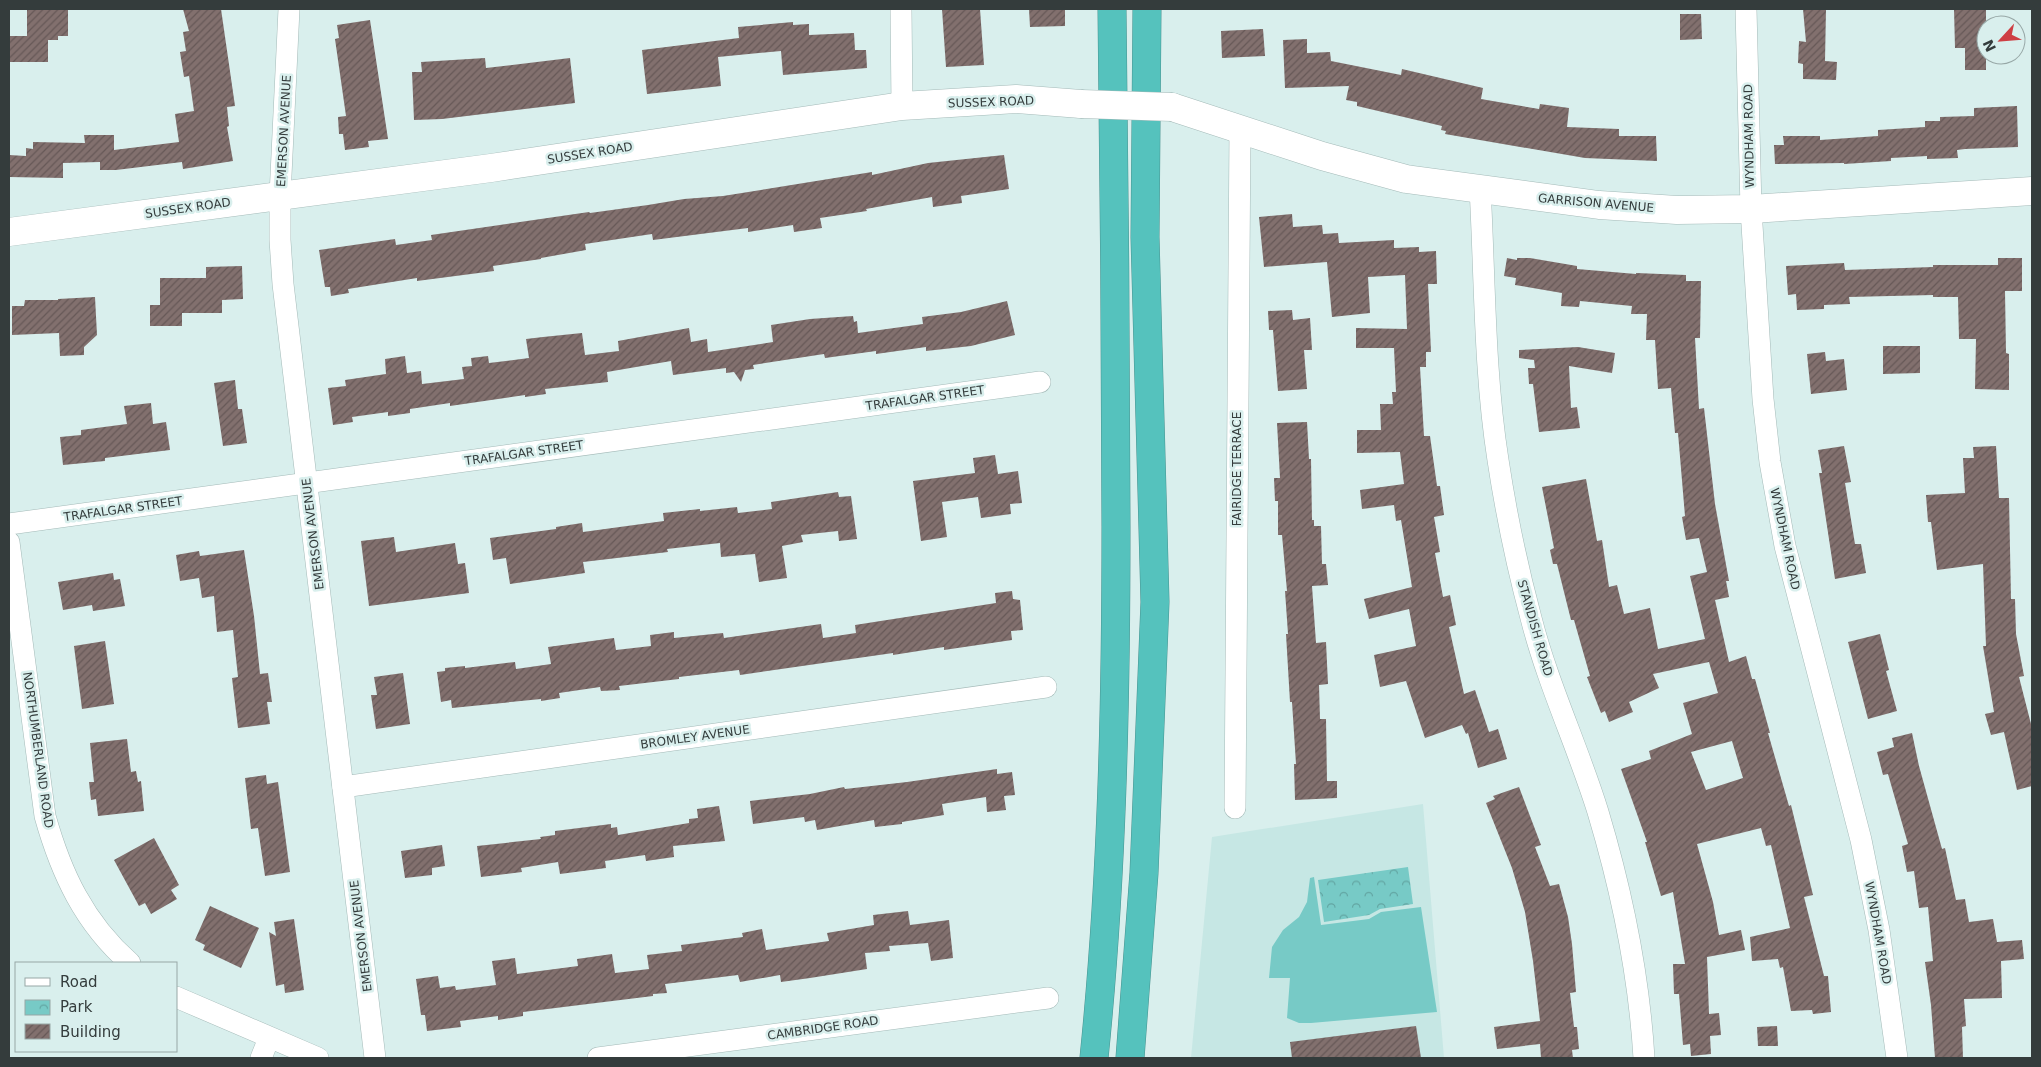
<svg xmlns="http://www.w3.org/2000/svg" width="2041" height="1067" font-family="'DejaVu Sans',sans-serif">
<style>
.built{fill:#c6e7e4}
.grass{fill:#77cac6}
.park{fill:url(#park-crowns)}
.building{fill:url(#building-hatch);fill-rule:evenodd}
.lines{fill:none;stroke-linecap:round;stroke-linejoin:round}
.street-casing{stroke:#a4bab8;stroke-width:22}
.secondary-casing{stroke:#a4bab8;stroke-width:29}
.highway-casing{stroke:#499390;stroke-width:29}
.street{stroke:#fff;stroke-width:21}
.secondary{stroke:#fff;stroke-width:28}
.highway{stroke:#55c2bd;stroke-width:28}
.secondary-bridge-casing{stroke:#a4bab8;stroke-width:29;stroke-linecap:butt}
.secondary-bridge{stroke:#fff;stroke-width:28}
.labels{text-anchor:middle;dominant-baseline:central;stroke-width:5;stroke-linejoin:round;paint-order:stroke}
.street-label{font-size:12px;fill:#343c3c;stroke:#d9efed}
</style>
<defs>
<pattern id="park-crowns" width="20" height="18" patternUnits="userSpaceOnUse" patternTransform="scale(1.25)"><rect width="20" height="18" fill="#77cac6"/><path d="M2 6a3 3 0 1 1 6 0M12 15a3 3 0 1 1 6 0" fill="none" stroke="#62a5a2"/></pattern>
<pattern id="building-hatch" width="6" height="6" patternUnits="userSpaceOnUse" patternTransform="scale(1.25)"><rect width="6" height="6" fill="#82706e"/><path d="M-1 1l2-2M0 6l6-6M5 7l2-2" fill="none" stroke="#665857"/></pattern>
</defs>
<rect width="100%" height="100%" fill="#d9efed"/>
<!-- built -->
<path class="built" d="M1423,804l21,254h-253l21,-221z"/>
<!-- grass -->
<path class="grass" d="M1314,877l7,48 48,-6 12,-7 40,-5 16,105 -126,11h-12l-12,-5 3,-40h-21l3,-31 11,-17 16,-13 8,-15 3,-24z"/>
<!-- park -->
<path class="park" d="M1408,867l5,37 -33,5 -11,6 -45,7 -6,-42z"/>
<!-- building -->
<g class="building">
<path d="M27,9h41v27h-10v4h-10v22h-39v-26h18z"/>
<path d="M183,9h38l14,97 -8,1 2,19 -2,1 6,34 -50,8 -1,-7 -66,8h-16v-8l-37,1v15l-54,-1v-22l17,1v-8l7,1v-7l52,1 -1,-8h30v15l65,-8 -4,-28 19,-3 -5,-35 -5,1 -4,-25 6,-1 -3,-19 6,-1z"/>
<path d="M942,9h38l4,56 -38,2z"/>
<path d="M1029,9h36v17l-35,1z"/>
<path d="M1803,9h23l-1,52 12,1 -1,18 -33,-1v-15l-5,-1 1,-22 7,1z"/>
<path d="M1954,9h32v61h-21v-22h-10z"/>
<path d="M1680,14h21l1,25 -22,1z"/>
<path d="M370,20l18,119 -20,2 1,6 -24,3 -2,-16h-4l-1,-17 8,-1 -11,-77 4,-1 -2,-13z"/>
<path d="M793,22v3l16,-1v11l45,-2 1,17h11l1,18 -84,7 -2,-24 -63,6 3,29 -74,8 -5,-44 97,-12 -1,-11z"/>
<path d="M1263,29l2,27 -43,2 -1,-27z"/>
<path d="M1307,39v14l23,-1 1,9 70,14 1,-6 81,19 -2,11 58,10 1,-5 29,4 -2,19 52,2v7h37l1,25 -72,-3 -140,-24 1,-3 -5,-1 1,-4 -85,-20v-4l-11,-2 3,-14 -64,2 -2,-48z"/>
<path d="M485,58l1,10 84,-10 5,45 -133,16 -28,1 -2,-48h10l-1,-10z"/>
<path d="M2017,106l1,41 -53,2 -8,1 1,8 -31,1v-3l-36,2v3l-47,3v-1l-69,1 -1,-19h10l-1,-9h37v4l58,-4v-6l47,-3v-6h15v-4l34,-1v-8z"/>
<path d="M1004,155l5,34 -48,7 1,7 -29,4 -1,-10 -66,12 1,2 -47,7 2,10 -28,4 -1,-7 -45,7v-4l-95,12 -1,-6 -67,10 1,6 -45,8v1l-48,7 1,5 -77,10v-3l-69,11 1,4 -18,3 -1,-9h-5l-6,-37 76,-11 1,6 36,-5 -1,-5 158,-23 1,1 58,-8 36,-6 39,-3 149,-24v3l56,-12z"/>
<path d="M1292,214l1,13 29,-2 1,9 15,-1 1,10 55,-3v8l25,-1v5l17,-1 1,33h-9l3,68h-5v15h-6l4,69h6l7,50h3l4,29 -10,2 6,35 -5,1 8,44 7,-2 6,30 -7,2 15,67 11,-4 14,42 9,-3 9,30 -29,9 -10,-35 -2,1 -4,-9 -37,13 -19,-57 -26,6 -6,-32 42,-9 -7,-37 -40,10 -5,-20 48,-12 -11,-67 -5,1 -2,-16 -32,4 -2,-19 44,-6 -4,-32 -43,1v-23h24l-1,-26h13l-1,-12h4l-2,-44h-38v-20l51,1 -2,-54 -37,2 2,36 -38,4 -5,-55 -63,5 -5,-50z"/>
<path d="M1507,258l10,2v-2h13l47,8v3l59,5v-1l50,2v6h15l-1,57h-5l4,71 5,-1 11,96 14,77h-3l3,16 -14,3 14,62 17,-6 6,23h3l15,54h-2l21,73 2,-1 22,90 -9,2 20,79h4l3,36 -18,2 -1,-4 -21,1 -8,-44 -3,1 -2,-9 -26,2 -2,-24 40,-9 -19,-83 -5,1 -5,-18 -64,16 16,58 6,33 22,-5 4,20 -38,7 2,57 10,-1 2,22 -11,1 1,18 -20,2 -1,-12 -7,1 -4,-51h-5l-1,-30h12l-12,-72 -12,4 -16,-54h2l-26,-73 30,-10 -2,-8 43,-17 -9,-31 35,-10 -9,-31 -56,12 6,14 -30,14 4,10 -24,10 -4,-11 -4,2 -14,-36 3,-1 -16,-56h-3l-14,-56h-4l-3,-14 4,-2 -12,-61 44,-8 11,62 5,-1 7,47 8,-2 7,29 26,-6 8,41 47,-10 -15,-63 17,-4 -8,-34 -13,2 -4,-23 3,-1 -7,-83h-3l-4,-45 -13,1 -3,-49h-9l1,-26h-16l1,-8 -52,-5 -1,6 -18,-1 1,-13 -47,-8 1,-7 -12,-2zM1732,741l11,37 -37,12 -15,-38z"/>
<path d="M1998,258h24v33h-17l1,62 3,1v36l-34,-1 1,-50h-17l-1,-42h-25v-2l-84,2 1,7 -26,1v4l-27,1 -1,-16 -8,1 -2,-29 58,-3 1,7 88,-3v-2h65z"/>
<path d="M242,266l1,33 -21,1v13h-40v13h-32v-21h10v-27h46v-11z"/>
<path d="M95,297l2,38 -13,12v8l-24,1 -1,-23 -47,2v-29h12l1,-6h33v-1z"/>
<path d="M1007,301l8,34 -44,11 -45,5v-4l-50,7v-3l-51,7 -1,-4 -71,11 1,4 -9,1 -4,12 -7,-10 -8,1v-5l-53,7 -2,-14 -64,11 1,10 -63,7 1,5 -21,3v-2l-75,11v-3l-40,6v4l-22,3v-4l-36,5 1,5 -20,3 -5,-37 18,-2 -1,-6 41,-6 -1,-15 20,-3 2,17 14,-2 1,13 42,-5 -2,-12 10,-1 -1,-8 17,-2 1,7 40,-5 -3,-19 17,-2 39,-4 3,22 34,-4 -1,-10 71,-13 2,14 16,-3 1,13 65,-10 -2,-17 39,-6 43,-3 1,6 3,-1 1,12 65,-9 -1,-7 39,-5z"/>
<path d="M1292,310l1,10 17,-2 2,32h-8l3,39 -29,2 -5,-61h-4l-1,-19z"/>
<path d="M1883,346h37v27l-37,1z"/>
<path d="M1578,347l37,6 -3,20 -43,-7 2,42 6,-1 3,21 -41,4 -6,-48h-4l-1,-16h7l-1,-8 -15,-2v-8z"/>
<path d="M1825,352l1,9 18,-2 3,31 -36,4 -4,-40z"/>
<path d="M235,380l3,29h4l5,34 -24,3 -9,-63z"/>
<path d="M151,403l2,21 13,-2 4,28 -65,8v3l-42,4 -3,-28 21,-2v-5l46,-6 -3,-18z"/>
<path d="M1307,422l2,37h2l1,61h2v6h7l1,38h4l2,21 -16,1 4,57 10,-1 2,42 -9,1 1,34h6l1,62h10v17l-42,2 -1,-36h2l-4,-62h-2l-4,-68h2l-3,-43h2l-5,-56h-4v-34h-3l-1,-23h6l-3,-55z"/>
<path d="M1844,446l7,36 -6,1 10,61h6l5,29 -31,6 -16,-106h3l-4,-23z"/>
<path d="M1996,446l3,52h10l2,101h4l1,35 8,42 -5,1 13,51v58l-15,4 -13,-58 -13,3 -6,-21 9,-2 -11,-66h3l-3,-82 -46,6 -6,-48h-3l-2,-27 39,-2 -2,-35h11l-1,-11z"/>
<path d="M995,455l3,19 20,-3 4,32 -12,1 1,10 -30,4 -3,-21 -36,5 5,35 -26,4 -8,-60 62,-8 -2,-15z"/>
<path d="M838,492l1,5 12,-1 6,43 -18,2 -1,-10 -37,4 2,7 -21,4 5,32 -28,4 -4,-28 -34,3 -1,-14 -53,6 1,3 -85,10 2,11 -75,11 -4,-26 -13,2 -3,-22 66,-9v-2l26,-4 1,9 44,-6 37,-5 -1,-8 37,-4v2l37,-4 1,6 34,-4 -1,-7z"/>
<path d="M394,537l2,15 59,-9 3,21 7,-1 4,30 -100,13 -8,-65z"/>
<path d="M244,550l10,66 6,58 8,-1 4,29h-5l3,22 -32,4 -6,-50 6,-1 -5,-47 -16,2 -3,-36 -12,2 -3,-20 -19,3 -4,-26 23,-4 1,5z"/>
<path d="M113,573l1,7 6,-1 5,27 -32,5 -1,-6 -29,5 -5,-28z"/>
<path d="M1012,591l1,8 7,1 3,30 -12,1 1,9 -68,10v-3l-51,8v-2l-153,22 -1,-5 -60,7v2l-60,7 1,4 -19,1 -1,-4 -41,6 1,5 -19,3v-2l-89,9 -1,-8 -10,2 -4,-30 8,-1v-3l20,-2v2l50,-6 1,7 35,-5 -3,-17 66,-9 2,12 35,-4 -1,-11 24,-3v6l49,-5 1,5 97,-14 2,14 33,-5 -1,-8 141,-22 -1,-10z"/>
<path d="M1880,634l9,36 -3,1 11,40 -29,8 -20,-77z"/>
<path d="M105,641l9,63 -32,5 -8,-63z"/>
<path d="M403,673l7,51 -34,5 -5,-34h6l-3,-18z"/>
<path d="M1912,733l7,33 23,83 3,-1 11,52 9,-1 4,23 24,-3 4,23 25,-2 2,19 -23,2 1,37 -38,1 2,27 -4,1 1,31h-28l-4,-53 -6,-43 8,-1 -5,-54 -9,1 -5,-37 -7,1 -5,-26 6,-2 -20,-70 -5,1 -6,-23 17,-5 -2,-9z"/>
<path d="M127,739l4,33 5,-1 2,11 3,-1 3,30 -46,5 -2,-17 -5,1 -2,-18h5l-4,-39z"/>
<path d="M997,769v5l15,-2 3,23 -11,1 2,14 -19,2 -1,-15 -44,7 2,11 -42,7v2l-27,3 -1,-7 -57,10 -2,-10 -10,2 -1,-5 -51,7 -3,-23 60,-7 34,-7 1,2 62,-7z"/>
<path d="M266,775l1,9 11,-2 12,90 -25,4 -7,-48 -7,1 -6,-51z"/>
<path d="M1519,787l22,58 -6,2 15,39 9,-2 9,33 4,27 4,48 -6,1 4,34h3l2,22 -7,1 1,8h-32l-1,-14 -43,5 -3,-22 46,-6 -7,-60 -8,-49 -13,-44 -26,-65 9,-4 -2,-3z"/>
<path d="M719,806l6,35 -52,5 1,11 -28,4 -1,-6 -40,6 1,7 -46,6 -2,-12 -37,6 1,4 -41,5 -4,-31 64,-7 -1,-2 15,-2v-4l56,-7v4l6,-1 1,8 71,-12v-4l9,-1 -1,-9z"/>
<path d="M154,838l25,47 -8,5 6,9 -26,15 -6,-11 -6,3 -25,-46z"/>
<path d="M442,845l3,21 -13,2v7l-27,3 -4,-27z"/>
<path d="M210,906l49,22 -18,40 -38,-18 2,-5 -10,-5z"/>
<path d="M908,911l2,14 39,-5 4,38 -22,3 -3,-18 -39,3 1,5 -25,2 2,16 -57,9 -29,4 -1,-7 -40,7 -2,-7 -73,9 2,9 -14,1v2l-130,16v4l-25,4v-4l-38,5 1,6 -34,4 -2,-16h-4l-5,-36 22,-3 2,12 15,-2 1,4 40,-5 -4,-24 23,-3 2,16 61,-8 -1,-7 35,-5 3,19 34,-4 -2,-14 35,-4 -1,-6 62,-8 -1,-4 20,-4 4,21 63,-9 -2,-8 47,-8 -1,-10z"/>
<path d="M294,919l10,71 -19,3 -1,-9 -8,2 -7,-54 7,4 -2,-14z"/>
<path d="M1416,1026l5,32h-129l-2,-16z"/>
<path d="M1777,1026l1,20h-20l-1,-19z"/>
</g>
<g class="lines">
<defs>
<g id="street">
<path d="M289,9l-9,187v44l3,44 92,774"/>
<path d="M901,9l1,97"/>
<path d="M1746,9l5,200 12,190 7,63 15,84 76,294 18,90 18,128"/>
<path d="M1480,188c5,90 4,183 18,272 8,53 19,106 33,158 17,67 47,129 67,194 24,80 41,163 46,246"/>
<path d="M9,524l1031,-142"/>
<path d="M9,542l36,274c16,57 39,107 85,147"/>
<path d="M343,787l703,-100"/>
<path d="M1235,808l5,-679"/>
<path d="M176,997l142,61"/>
<path d="M261,1058l8,-20"/>
<path d="M598,1058l450,-60"/>
</g>
<g id="secondary">
<path d="M1172,107l150,49 84,23 193,26 78,5 74,-1 281,-18"/>
<path d="M9,232l482,-64 411,-62 114,-7 65,5"/>
</g>
<g id="highway">
<path d="M1094,1058c18,-176 22,-355 22,-532 0,-172 -2,-345 -4,-517"/>
<path d="M1130,1058l14,-185 11,-271 -10,-365 2,-228"/>
</g>
</defs>
<!-- street casing -->
<use href="#street" class="street-casing"/>
<!-- secondary casing -->
<use href="#secondary" class="secondary-casing"/>
<!-- highway casing -->
<use href="#highway" class="highway-casing"/>
<!-- street -->
<use href="#street" class="street"/>
<!-- secondary -->
<use href="#secondary" class="secondary"/>
<!-- highway -->
<use href="#highway" class="highway"/>
<defs>
<path id="secondary-bridge" d="M1081,104l91,3"/>
</defs>
<!-- secondary-bridge casing -->
<use href="#secondary-bridge" class="secondary-bridge-casing"/>
<!-- secondary-bridge -->
<use href="#secondary-bridge" class="secondary-bridge"/>
</g>
<g class="labels">
<!-- street labels -->
<g class="street-label">
<text transform="translate(991 102) rotate(-2)">SUSSEX ROAD</text>
<text transform="translate(284 131) rotate(-87)">EMERSON AVENUE</text>
<text transform="translate(1749 136) rotate(-91)">WYNDHAM ROAD</text>
<text transform="translate(590 153) rotate(-9)">SUSSEX ROAD</text>
<text transform="translate(1596 203) rotate(5)">GARRISON AVENUE</text>
<text transform="translate(188 208) rotate(-8)">SUSSEX ROAD</text>
<text transform="translate(925 398) rotate(-8)">TRAFALGAR STREET</text>
<text transform="translate(524 453) rotate(-8)">TRAFALGAR STREET</text>
<text transform="translate(1237 469) rotate(-90)">FAIRIDGE TERRACE</text>
<text transform="translate(123 509) rotate(-8)">TRAFALGAR STREET</text>
<text transform="translate(313 534) rotate(-97)">EMERSON AVENUE</text>
<text transform="translate(1785 539) rotate(78)">WYNDHAM ROAD</text>
<text transform="translate(1535 628) rotate(74)">STANDISH ROAD</text>
<text transform="translate(695 737) rotate(-8)">BROMLEY AVENUE</text>
<text transform="translate(38 750) rotate(82)">NORTHUMBERLAND ROAD</text>
<text transform="translate(1878 933) rotate(80)">WYNDHAM ROAD</text>
<text transform="translate(361 936) rotate(-97)">EMERSON AVENUE</text>
<text transform="translate(823 1028) rotate(-8)">CAMBRIDGE ROAD</text>
</g>
</g>
<!-- border -->
<rect width="2041" height="1067" fill="none" stroke="#343c3c" stroke-width="20"/>
<!-- legend -->
<rect x="15" y="962" width="162" height="90" fill="#d9efed" stroke="#97a7a6"/>
<rect x="25" y="978" width="25" height="8" fill="#ffffff" stroke="#97a7a6"/>
<text x="60" y="987" font-size="15" fill="#343c3c">Road</text>
<rect x="25" y="1000" width="25" height="15" fill="url(#park-crowns)" stroke="#97a7a6"/>
<text x="60" y="1012" font-size="15" fill="#343c3c">Park</text>
<rect x="25" y="1024" width="25" height="15" fill="url(#building-hatch)" stroke="#97a7a6"/>
<text x="60" y="1037" font-size="15" fill="#343c3c">Building</text>
<!-- north arrow -->
<g transform="translate(2001 40) rotate(244)"><circle r="24" fill="#d9efed" stroke="#97a7a6"/>
<path d="M0-4L9 19L0 12L-9 19Z" fill="#ce3f44"/>
<text y="-8" font-size="14" font-weight="bold" text-anchor="middle" fill="#343c3c">N</text>
</g>
</svg>
